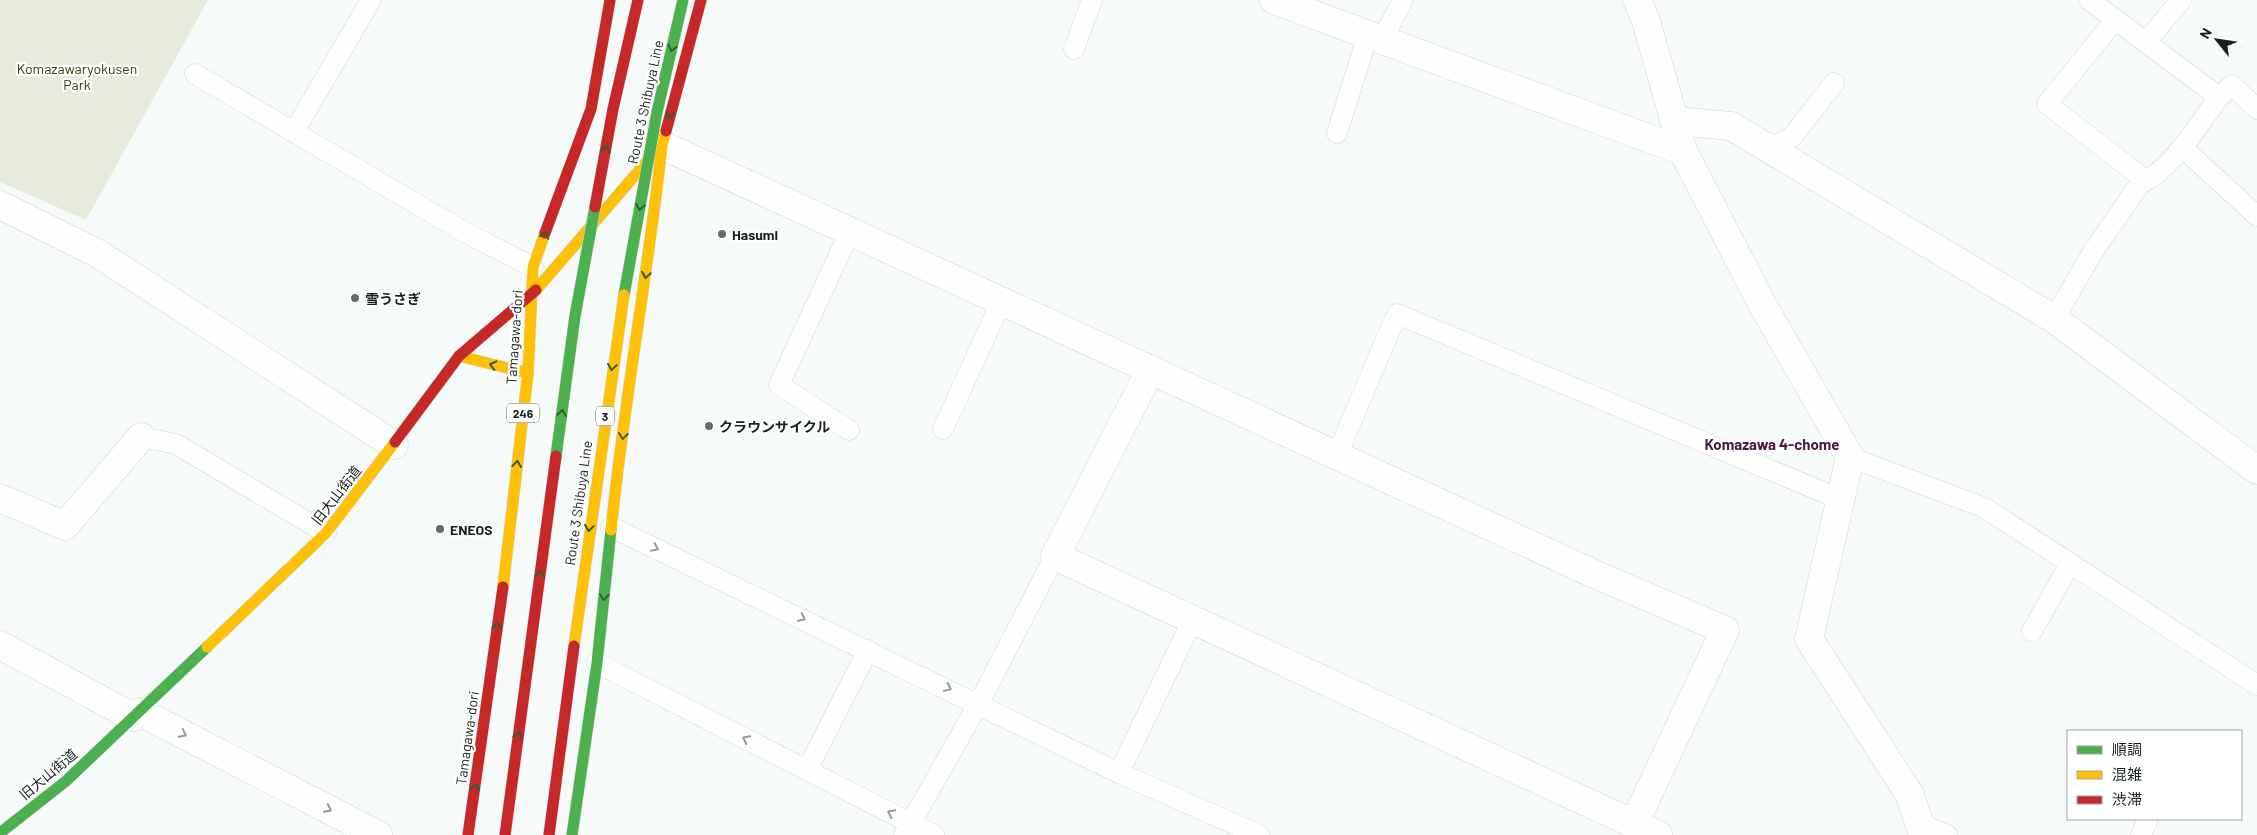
<svg xmlns="http://www.w3.org/2000/svg" width="2257" height="835" font-family="Barlow,'Noto Sans JP',sans-serif">
<style>
.green{fill:#e7ebdb}
.lines{fill:none;stroke-linecap:round;stroke-linejoin:round}
.lane-casing{stroke:#d0d7d5;stroke-width:21}
.street-casing{stroke:#d0d7d5;stroke-width:29}
.fast-casing{stroke:#d0d7d5;stroke-width:12}
.slow-casing{stroke:#d0d7d5;stroke-width:12}
.jam-casing{stroke:#d0d7d5;stroke-width:12}
.lane{stroke:#fefefe;stroke-width:20}
.street{stroke:#fefefe;stroke-width:28}
.fast{stroke:#4caf50;stroke-width:11}
.slow{stroke:#ffc107;stroke-width:11}
.jam{stroke:#c62828;stroke-width:11}
.fast-bridge-casing{stroke:#d2d5d5;stroke-width:12;stroke-linecap:butt}
.slow-bridge-casing{stroke:#d2d5d5;stroke-width:12;stroke-linecap:butt}
.jam-bridge-casing{stroke:#d2d5d5;stroke-width:12;stroke-linecap:butt}
.fast-bridge{stroke:#4caf50;stroke-width:11}
.slow-bridge{stroke:#ffc107;stroke-width:11}
.jam-bridge{stroke:#c62828;stroke-width:11}
.oneway{stroke:#2f6135}
.oneway2{stroke:#969b9a}
.poi-dot{fill:#656d6c;stroke:#fff;stroke-width:2}
.labels{text-anchor:middle;dominant-baseline:central;stroke-width:4.5;stroke-linejoin:round;paint-order:stroke}
.shield{fill:#fff;stroke:#5d6462;stroke-width:1}
.shield-label{font-size:12px;font-weight:bold;fill:#17211f}
.park-label{font-size:14px;fill:#373b05;stroke:#fff}
.street-label{font-size:14px;fill:#17211f;stroke:#fff}
.poi-label{font-size:14px;font-weight:bold;fill:#17211f;stroke:#fff;text-anchor:start}
.neighbourhood-label{font-size:15px;font-weight:bold;fill:#4c1845;stroke:#fff}
</style>
<rect width="100%" height="100%" fill="#f6fbfa"/>
<!-- green -->
<path class="green" d="M0,0h208l-122,220 -86,-38z"/>
<g class="lines">
<defs>
<g id="lane">
<path d="M2115,20l-68,84 97,75"/>
<path d="M1382,40l21,-40"/>
<path d="M2146,42l35,-42"/>
<path d="M1074,49l18,-49"/>
<path d="M195,74l271,159 67,34"/>
<path d="M2219,97l13,-12 25,24"/>
<path d="M295,130l76,-130"/>
<path d="M1337,133l31,-98"/>
<path d="M2182,147l75,69"/>
<path d="M1770,148l22,-11 42,-54"/>
<path d="M2054,319l39,-67 44,-64c7,-9 11,-8 18,-13 26,-21 45,-52 64,-78l-130,-97"/>
<path d="M943,429l59,-129"/>
<path d="M849,430l-70,-45 71,-154"/>
<path d="M141,437l35,7 150,89"/>
<path d="M1337,455l60,-141 445,186"/>
<path d="M1850,457l135,51 272,177"/>
<path d="M611,527l508,246 140,62"/>
<path d="M2032,631l38,-67"/>
<path d="M597,663l337,172"/>
<path d="M807,770l61,-120"/>
<path d="M1119,773l73,-152"/>
<path d="M1921,824l26,11"/>
<path d="M904,835l75,-132 76,-147"/>
<path d="M2141,835l7,-16"/>
</g>
<g id="street">
<path d="M1274,0l409,151"/>
<path d="M1637,0l9,21 37,130 79,153 88,153 -41,182 101,156 13,40"/>
<path d="M1675,121l56,5 323,193 203,151"/>
<path d="M662,145l930,428 133,57 -91,194 24,11"/>
<path d="M0,205l97,48 297,192"/>
<path d="M1151,369l-96,187 579,268"/>
<path d="M0,498l65,28 76,-89"/>
<path d="M0,645l133,72"/>
<path d="M140,712l238,123"/>
</g>
<g id="fast">
<path d="M0,833l66,-52 141,-134"/>
<path d="M572,835l25,-172 14,-133"/>
</g>
<g id="slow">
<path d="M536,290l119,-138"/>
<path d="M459,356l69,17"/>
<path d="M611,530c13,-129 37,-256 51,-385l4,-14"/>
<path d="M503,587l25,-214 5,-106 12,-34"/>
<path d="M207,647l119,-114 69,-91"/>
</g>
<g id="jam">
<path d="M666,131l35,-131"/>
<path d="M545,233l46,-124 19,-109"/>
<path d="M395,442l64,-86 77,-66"/>
<path d="M468,835l35,-248"/>
</g>
</defs>
<!-- lane casing -->
<use href="#lane" class="lane-casing"/>
<!-- street casing -->
<use href="#street" class="street-casing"/>
<!-- fast casing -->
<use href="#fast" class="fast-casing"/>
<!-- slow casing -->
<use href="#slow" class="slow-casing"/>
<!-- jam casing -->
<use href="#jam" class="jam-casing"/>
<!-- lane -->
<use href="#lane" class="lane"/>
<!-- street -->
<use href="#street" class="street"/>
<!-- fast -->
<use href="#fast" class="fast"/>
<!-- slow -->
<use href="#slow" class="slow"/>
<!-- jam -->
<use href="#jam" class="jam"/>
<defs>
<g id="fast-bridge">
<path d="M624,295l33,-183 26,-112"/>
<path d="M556,456l19,-140 20,-109"/>
</g>
<path id="slow-bridge" d="M574,646l50,-351"/>
<g id="jam-bridge">
<path d="M595,207l18,-98 25,-109"/>
<path d="M505,835l51,-379"/>
<path d="M549,835l25,-189"/>
</g>
</defs>
<!-- fast-bridge casing -->
<use href="#fast-bridge" class="fast-bridge-casing"/>
<!-- slow-bridge casing -->
<use href="#slow-bridge" class="slow-bridge-casing"/>
<!-- jam-bridge casing -->
<use href="#jam-bridge" class="jam-bridge-casing"/>
<!-- fast-bridge -->
<use href="#fast-bridge" class="fast-bridge"/>
<!-- slow-bridge -->
<use href="#slow-bridge" class="slow-bridge"/>
<!-- jam-bridge -->
<use href="#jam-bridge" class="jam-bridge"/>
</g>
<!-- one-way arrows -->
<defs><path id="oneway-chevron" d="M-2-3.5L2.5 0L-2 3.5" fill="none" stroke-width="1.6" stroke-linecap="round" stroke-linejoin="round" transform="scale(1.25)"/></defs>
<g class="oneway">
<use href="#oneway-chevron" transform="translate(672 48) rotate(103)"/>
<use href="#oneway-chevron" transform="translate(670 115) rotate(105)"/>
<use href="#oneway-chevron" transform="translate(606 149) rotate(-80)"/>
<use href="#oneway-chevron" transform="translate(640 207) rotate(100)"/>
<use href="#oneway-chevron" transform="translate(545 235) rotate(-70)"/>
<use href="#oneway-chevron" transform="translate(646 275) rotate(99)"/>
<use href="#oneway-chevron" transform="translate(493 365) rotate(-166)"/>
<use href="#oneway-chevron" transform="translate(612 367) rotate(98)"/>
<use href="#oneway-chevron" transform="translate(562 413) rotate(-82)"/>
<use href="#oneway-chevron" transform="translate(623 436) rotate(97)"/>
<use href="#oneway-chevron" transform="translate(517 464) rotate(-83)"/>
<use href="#oneway-chevron" transform="translate(589 528) rotate(98)"/>
<use href="#oneway-chevron" transform="translate(540 574) rotate(-82)"/>
<use href="#oneway-chevron" transform="translate(604 597) rotate(96)"/>
<use href="#oneway-chevron" transform="translate(497 626) rotate(-83)"/>
<use href="#oneway-chevron" transform="translate(518 735) rotate(-82)"/>
<use href="#oneway-chevron" transform="translate(475 787) rotate(-82)"/>
</g>
<g class="oneway2">
<use href="#oneway-chevron" transform="translate(655 548) rotate(26)"/>
<use href="#oneway-chevron" transform="translate(802 618) rotate(26)"/>
<use href="#oneway-chevron" transform="translate(948 688) rotate(26)"/>
<use href="#oneway-chevron" transform="translate(183 734) rotate(27)"/>
<use href="#oneway-chevron" transform="translate(746 739) rotate(-153)"/>
<use href="#oneway-chevron" transform="translate(328 809) rotate(27)"/>
<use href="#oneway-chevron" transform="translate(891 813) rotate(-153)"/>
</g>
<!-- markers -->
<g class="poi-dot">
<circle cx="722" cy="234" r="5"/>
<circle cx="355" cy="298" r="5"/>
<circle cx="709" cy="426" r="5"/>
<circle cx="440" cy="529" r="5"/>
</g>
<g class="labels">
<!-- shield labels -->
<g class="shield">
<rect x="507" y="403.5" width="32" height="19" rx="4"/>
<rect x="596" y="406.5" width="18" height="19" rx="4"/>
</g>
<g class="shield-label">
<text x="523" y="413">246</text>
<text x="605" y="416">3</text>
</g>
<!-- park labels -->
<g class="park-label">
<text x="77" y="68">Komazawaryokusen<tspan x="77" dy="16">Park</tspan></text>
</g>
<!-- street labels -->
<g class="street-label">
<text transform="translate(645 102) rotate(-78)">Route 3 Shibuya Line</text>
<text transform="translate(514 337) rotate(-86)">Tamagawa-dori</text>
<text transform="translate(336 495) rotate(-52)">旧大山街道</text>
<text transform="translate(578 503) rotate(-82)">Route 3 Shibuya Line</text>
<text transform="translate(467 738) rotate(-82)">Tamagawa-dori</text>
<text transform="translate(48 774) rotate(-40)">旧大山街道</text>
</g>
<!-- poi labels -->
<g class="poi-label">
<text x="732" y="234">Hasumi</text>
<text x="365" y="298">雪うさぎ</text>
<text x="719" y="426">クラウンサイクル</text>
<text x="450" y="529">ENEOS</text>
</g>
<!-- neighbourhood labels -->
<g class="neighbourhood-label">
<text x="1772" y="444">Komazawa 4-chome</text>
</g>
</g>
<!-- legend -->
<rect x="2067" y="730" width="175" height="90" fill="#ffffff" stroke="#a2a6a5"/>
<rect x="2077" y="746" width="25" height="8" fill="#4caf50" stroke="#a2a6a5"/>
<text x="2112" y="755" font-size="15" fill="#17211f">順調</text>
<rect x="2077" y="771" width="25" height="8" fill="#ffc107" stroke="#a2a6a5"/>
<text x="2112" y="780" font-size="15" fill="#17211f">混雑</text>
<rect x="2077" y="796" width="25" height="8" fill="#c62828" stroke="#a2a6a5"/>
<text x="2112" y="805" font-size="15" fill="#17211f">渋滞</text>
<!-- north arrow -->
<g transform="translate(2217 40) rotate(300)" stroke="#ffffff" stroke-width="4" paint-order="stroke">
<path d="M0-4L9 19L0 12L-9 19Z" fill="#17211f"/>
<text y="-8" font-size="14" font-weight="bold" text-anchor="middle" fill="#17211f">N</text>
</g>
</svg>
